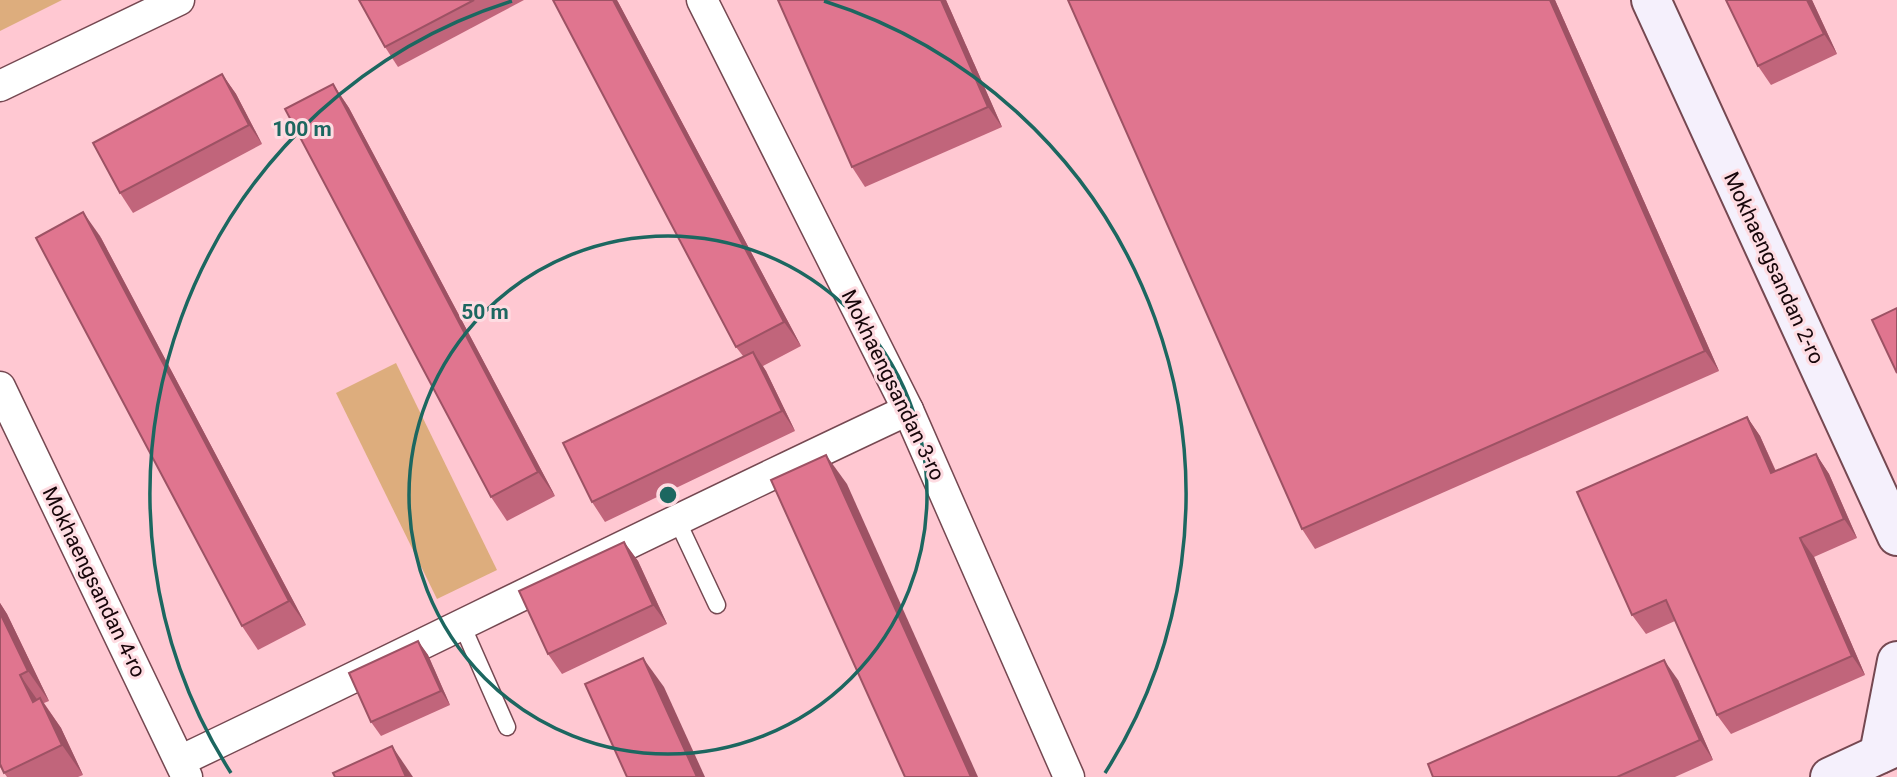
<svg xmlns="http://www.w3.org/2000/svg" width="1897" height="777" font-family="Roboto,sans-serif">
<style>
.green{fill:#ddad7d}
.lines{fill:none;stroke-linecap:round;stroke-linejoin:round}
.lane-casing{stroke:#754851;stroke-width:19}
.street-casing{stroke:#754851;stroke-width:33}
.secondary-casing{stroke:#754851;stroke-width:42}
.lane{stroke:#fff;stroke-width:16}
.street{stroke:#fff;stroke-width:30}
.secondary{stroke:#f5f0fc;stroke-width:38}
.wall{fill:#c1657b}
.shaded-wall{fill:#9d5264}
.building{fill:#e0758f;stroke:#9d5264;stroke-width:2}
.ring{fill:none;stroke:#1c6760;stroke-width:3.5}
.labels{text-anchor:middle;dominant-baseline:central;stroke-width:6;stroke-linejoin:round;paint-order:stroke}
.street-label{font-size:21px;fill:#17060a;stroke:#fedce2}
.centre{fill:#1c6760;stroke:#fedce2;stroke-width:3.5}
.ring-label{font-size:21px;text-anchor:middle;font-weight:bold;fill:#1c6760;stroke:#fedce2;stroke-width:6;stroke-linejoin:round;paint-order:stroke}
</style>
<rect width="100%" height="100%" fill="#ffc8d2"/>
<!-- green -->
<g class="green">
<path d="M0,0h62l-62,31z"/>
<path d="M396,363l101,207 -60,29 -101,-206z"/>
</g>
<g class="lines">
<defs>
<g id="lane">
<path d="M676,518l41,87"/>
<path d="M462,625l45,102"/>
</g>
<g id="street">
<path d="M702,0l206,410 161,367"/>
<path d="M0,86l179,-86"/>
<path d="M0,387l187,390"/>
<path d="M180,761c243,-116 484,-237 728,-351"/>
</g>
<g id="secondary">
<path d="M1651,0l246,536"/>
<path d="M1879,754l18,-93"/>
<path d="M1830,777l67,-31"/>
</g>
</defs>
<!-- lane casing -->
<use href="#lane" class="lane-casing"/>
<!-- street casing -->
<use href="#street" class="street-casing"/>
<!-- secondary casing -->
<use href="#secondary" class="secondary-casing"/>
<!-- lane -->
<use href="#lane" class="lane"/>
<!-- street -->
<use href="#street" class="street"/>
<!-- secondary -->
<use href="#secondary" class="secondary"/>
</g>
<!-- wall -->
<g class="wall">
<path d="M359,0h165l-126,67 -13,-20z"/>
<path d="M617,0l184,346 -38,20 3,5 29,60 -190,91 -13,-20 151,-146 -7,-9z"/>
<path d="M946,0l56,127 -137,60 -13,-20z"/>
<path d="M1555,0l164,371 -404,178 -13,-20z"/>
<path d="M1812,0l25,54 -66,31 -13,-19z"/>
<path d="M222,74l14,20 26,50 -129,69 -13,-20z"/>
<path d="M333,84l16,24 206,388 -48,25 -16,-24z"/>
<path d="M100,236l206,389 -48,25 -16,-24z"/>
<path d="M1747,417l13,19 16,35 40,-17 13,20 28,64 -43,19 51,118 -134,59 -14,-19 -42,-94 -29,13 -14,-19z"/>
<path d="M624,542l14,19 29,63 -105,50 -14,-20z"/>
<path d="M0,603l7,11 42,87 -5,2 17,25 22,47 -5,2h-71l-7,-10z"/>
<path d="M418,641l10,14 22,50 -69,31 -10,-14z"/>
<path d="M1678,680l35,80 -38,17h-242z"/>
</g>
<!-- shaded-wall -->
<g class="shaded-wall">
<path d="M613,0h4l184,346 -17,-24z"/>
<path d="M941,0h5l56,127 -14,-20z"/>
<path d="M1550,0h5l164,371 -14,-20z"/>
<path d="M1807,0h5l25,54 -13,-20z"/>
<path d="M222,74l14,20 26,50 -13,-19z"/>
<path d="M333,84l16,24 206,388 -17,-24z"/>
<path d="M83,212l17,24 206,389 -17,-24z"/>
<path d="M753,352l13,19 29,60 -13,-20z"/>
<path d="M1747,417l13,19 25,57 -14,-20z"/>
<path d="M1816,454l13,20 28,64 -13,-19z"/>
<path d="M826,455l21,29 131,293h-7z"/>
<path d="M1800,538l14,19 51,118 -13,-19z"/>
<path d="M624,542l14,19 29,63 -14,-19z"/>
<path d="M0,603l7,11 42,87 -21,-30 -28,-58z"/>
<path d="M418,641l10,14 22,50 -9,-14z"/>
<path d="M643,658l21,29 41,90h-8z"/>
<path d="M1664,660l14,20 35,80 -13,-20z"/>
<path d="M20,675l21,30 -8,-3z"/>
<path d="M40,698l21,30 22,47 -21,-30z"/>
<path d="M392,746l21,31h-7z"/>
</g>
<!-- building -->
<g class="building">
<path d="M359,0h115l-89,47z"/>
<path d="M553,0h60l171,322 -48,25z"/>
<path d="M778,0h163l47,107 -136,60z"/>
<path d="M1068,0h482l155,351 -403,178z"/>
<path d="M1726,0h81l17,34 -66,32z"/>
<path d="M222,74l27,51 -129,68 -27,-50z"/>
<path d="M333,84l205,388 -47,25 -206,-388z"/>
<path d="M83,212l206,389 -47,25 -206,-388z"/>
<path d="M1897,308v65l-25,-53z"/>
<path d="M753,352l29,59 -190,91 -29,-59z"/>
<path d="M1747,417l24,56 45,-19 28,65 -44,19 52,118 -135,59 -51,-115 -34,15 -55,-123z"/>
<path d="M826,455l145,322h-66l-134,-297z"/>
<path d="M624,542l29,63 -105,49 -29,-63z"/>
<path d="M0,613l28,58 -8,4 13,27 7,-4 22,47 -58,28 -4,-9z"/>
<path d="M418,641l23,50 -70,31 -22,-49z"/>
<path d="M643,658l54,119h-70l-42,-93z"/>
<path d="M1664,660l36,80 -83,37h-184l-5,-13z"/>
<path d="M392,746l14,31h-71l-2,-4z"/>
</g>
<!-- distance rings -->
<g class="ring">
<circle cx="668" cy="495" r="259"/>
<path d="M231 773A518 518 0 0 1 512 1M824 1A518 518 0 0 1 1105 773"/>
</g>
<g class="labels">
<!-- street labels -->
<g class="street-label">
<text transform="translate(1774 268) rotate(65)">Mokhaengsandan 2-ro</text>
<text transform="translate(893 385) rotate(64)">Mokhaengsandan 3-ro</text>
<text transform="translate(94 582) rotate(64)">Mokhaengsandan 4-ro</text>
</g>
</g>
<circle cx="668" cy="495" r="10" class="centre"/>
<g class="ring-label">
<text x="302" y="136">100 m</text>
<text x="485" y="319">50 m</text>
</g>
</svg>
